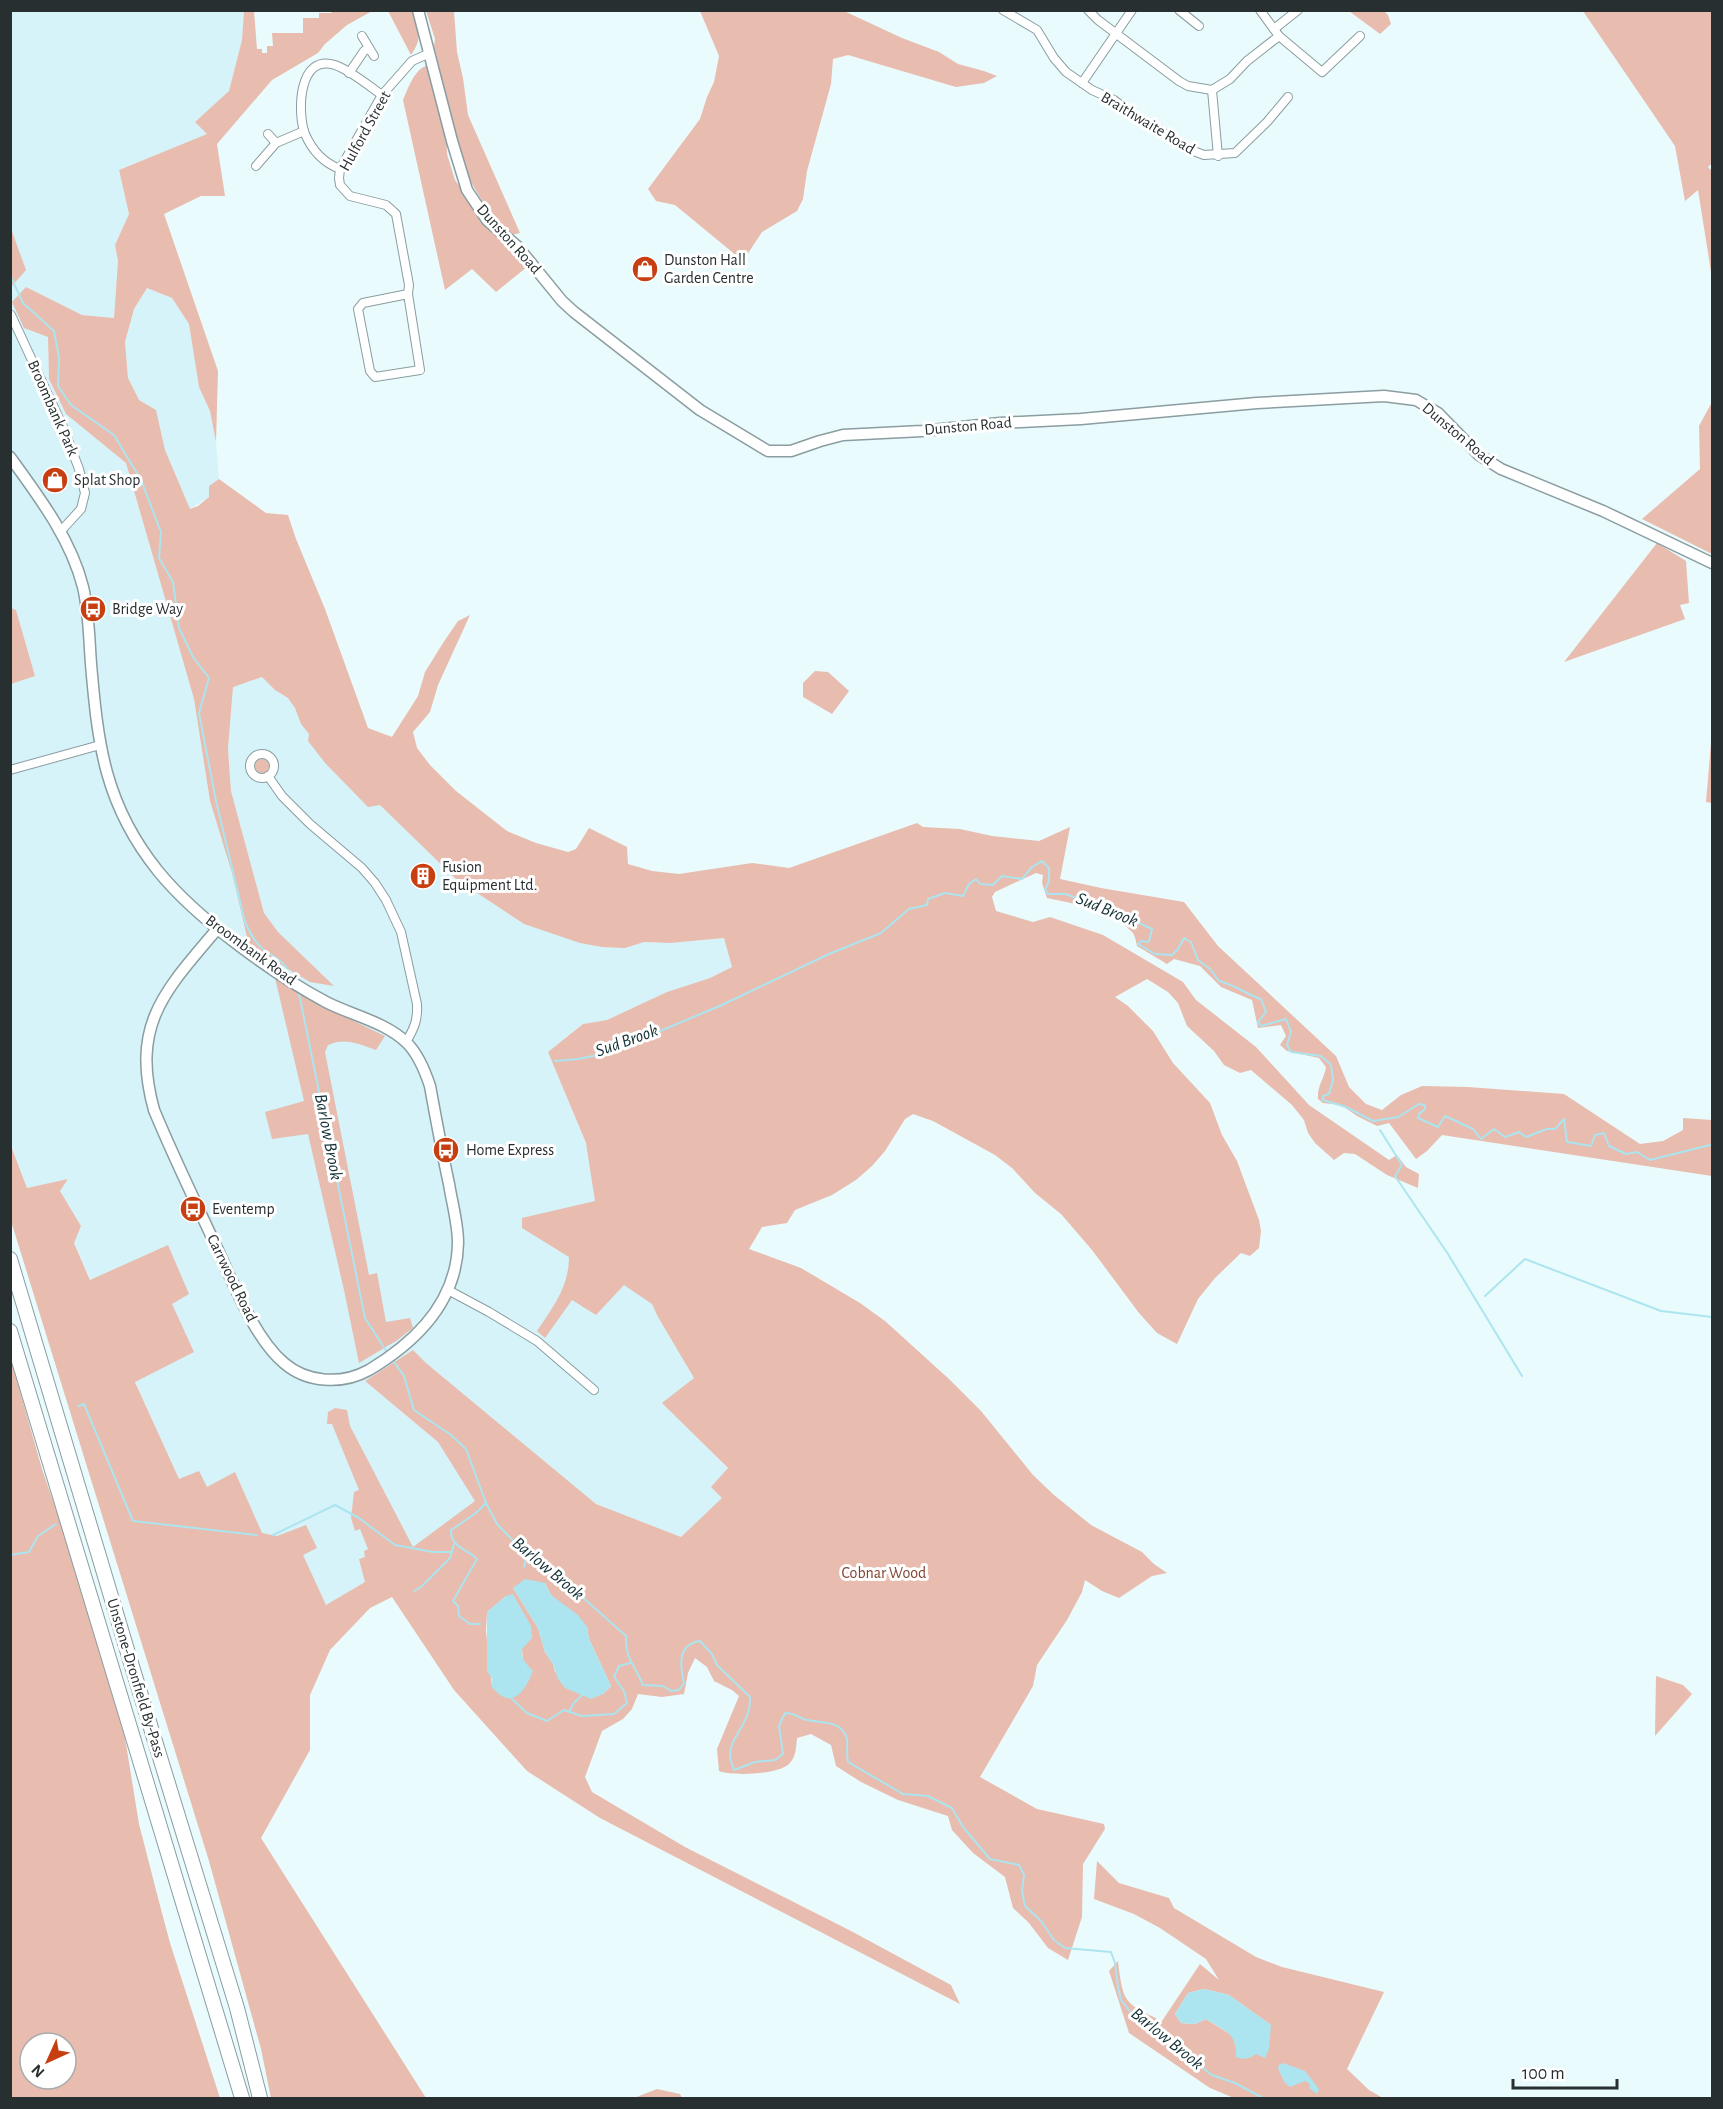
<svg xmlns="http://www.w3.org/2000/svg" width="1723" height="2109" font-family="'Alegreya Sans',sans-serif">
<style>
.built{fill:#d5f3f9}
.green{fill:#e8bcaf;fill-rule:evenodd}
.water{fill:#ace5ef}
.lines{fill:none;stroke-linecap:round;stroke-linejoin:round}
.stream{stroke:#ace5ef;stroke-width:2}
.street-casing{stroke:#8a9da0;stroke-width:10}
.secondary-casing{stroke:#8a9da0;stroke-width:13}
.highway-casing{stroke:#8a9da0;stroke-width:16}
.street{stroke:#fff;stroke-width:8}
.secondary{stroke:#fff;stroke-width:10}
.highway{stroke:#fff;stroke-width:14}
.labels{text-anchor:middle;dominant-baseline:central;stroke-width:6;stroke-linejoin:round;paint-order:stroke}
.street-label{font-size:16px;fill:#282f31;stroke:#fff}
.poi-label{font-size:16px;fill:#282f31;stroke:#fff;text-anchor:start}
.park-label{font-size:16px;fill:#824432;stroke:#fff}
.water-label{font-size:18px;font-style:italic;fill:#143136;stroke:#fff}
</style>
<rect width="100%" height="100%" fill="#eafbfd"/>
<!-- built -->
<g class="built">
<path d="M11,11h233l-2,29 -13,51 -34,31 12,12 -88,36 10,44 -14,31 3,16 -4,57 -32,-3 -56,-28 -2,41 24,9 1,42 17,35 60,49 68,236 16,102 22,72 17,73 61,36 23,3 -55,-53 -14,-19 -33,-122 -3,-42 5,-63 29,-9 13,13 13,8 7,10 6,16 9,10 -2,7 31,36 41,28 76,74 68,45 20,6 81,18 19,-6 26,1 54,-5 8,29 -22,11 -43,14 -60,28 -24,4 -35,28 110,265 36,61 -31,25 65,66 -5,29 -42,39 -85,-33 -170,-141 -13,-13 -48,31 73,61 38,59 -98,73 -82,50 -100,-105 -122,-277 7,-16 -21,-35 8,-12 -41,9 -16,-45v-459l24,-8 -19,-66 -6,-2z"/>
<path d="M147,288l25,10 17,26 10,63 11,24 6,31 3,37 -10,7v11l-19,12 -25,-59 -9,-40 -17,-10 -11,-22 -3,-36 9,-33z"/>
</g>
<!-- green -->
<g class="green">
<path d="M374,10l-27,15 -22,19 -7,9 -46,27 -55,64 8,52h-24l-37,18 54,157 -2,71 -6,-31 -11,-24 -10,-63 -17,-26 -25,-10 -13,21 -9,33 3,36 11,22 17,10 9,40 25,59 8,-3 11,-9v-11l10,-7 47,34 22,2 8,24 29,70 43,119 24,9 26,-41 7,-24 18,-29 15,-22 12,-6 -32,70 -8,27 -17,20 4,16 13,17 26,26 51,40 29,12 32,9 8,-3 13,-21 38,19 1,17 24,7 27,3 73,-11 37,5 128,-45 6,4 37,2 32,7 47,5 31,-14 -10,52 41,9 83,14 34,44 118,110 13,31 17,17 16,6 19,-15 21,-9 46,1 96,7 76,50 23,-3 20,-11v-12l29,2v56l-270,-41 -15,16 -11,8 -27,-36 -12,3 -20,-10 -16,-11 -18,-2 -5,-4c-1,-14 6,-19 8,-32l-7,-9 -32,-7 -7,-6 6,-9 -5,-11 -23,3 -6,-28 -31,-13 -21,-21 -26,-7 -7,5 -30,-18c-1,-5 -2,-11 -5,-14 -21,-22 -56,-28 -85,-34l-5,-15 1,-8 -7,-2 -41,19 -3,5 4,14 37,11 17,-5 53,18 80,47 13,18 60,47 53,58 80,55 8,-5 9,12 13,7 -1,14 -31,-13 -32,-21 -11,-1 -10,7 -19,-17 -7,-10 -4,-13 -12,-15 -41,-35 -11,3 -16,-8 -10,-14 -27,-25 -9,-23 -10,-11 -21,-13 -32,18 13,9 25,25 20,32 37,40 12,32 15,26 22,59 2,11 -2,17 -9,8 -9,-3 -26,25 -17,21 -21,45 -20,-11 -18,-20 -47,-63 -31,-36 -26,-21 -23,-25 -17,-13 -62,-34 -20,-7 -8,5 -20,32 -13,15 -16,14 -24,15 -37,15 -8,13 -25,4 -13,22 52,19 59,35 25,18 64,58 32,32 52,64 21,20 37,30 51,27 12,12 13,9 -15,3 -33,22 -17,-7 -17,-11 -3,12 -15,28 -30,45 -4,21 -53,91 57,32 67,15 1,5 -22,35 -1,53 -14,43 -20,-12 -19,-25 -16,-15 -8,-31 -32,-24 -21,-23 -4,-14 -50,-16 -37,-18 -25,-16 -5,-21 -20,-11 -14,4c-1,10 -1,19 -8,26 -12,11 -56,12 -70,7l-2,-22 22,-53 -7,-6 -18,-9 -7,-14 -12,-9 -7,15 -4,21 -22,3 -24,-3 -6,15 -9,10 -21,12 -17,46 7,15 93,55 166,84 100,54 9,19 -360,-186 -73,-47 -73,-81 -62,-93 -22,11 -40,42 -20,45v55l-49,88 165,260h-155l-10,-49 -52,-188 -198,-640 -1,-78 17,45 41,-9 -8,12 21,35 -7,17 16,37 78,-35 21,49 -17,10 22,48 -59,30 44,97 20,-8 8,16 28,-15 27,61 15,3 29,-11 11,23 -14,7 23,50 39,-23 -6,-23 6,-2 -1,-6 4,-2 -8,-20 -5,2 -4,-13 3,-26 5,-2 -27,-66h-5l1,-12 7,-4 12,2 3,16 63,121 62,-46 -37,-59 -73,-61 48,-31 13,13 170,141 85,33 41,-39 -11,-11 17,-19 -66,-65 32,-25 -36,-61 -6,-13 -28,-19 -28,30 -24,-15 -27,38 -8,-7c16,-24 32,-44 32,-74l-47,-29v-10l73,-17 -9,-58 -38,-91 35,-28 24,-4 60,-28 43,-14 22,-11 -8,-29 -54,5 -26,-1 -19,6 -23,-1 -22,-4 -56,-19 -68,-45 -76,-74 -12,2 -42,-43 -18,-23 1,-7 -8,-10 -6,-16 -7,-10 -13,-8 -13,-13 -29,10 -5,62 3,42 33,122 14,19 56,54 -24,-4 -61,-36 -17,-73 -22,-72 -16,-102 -68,-236 -60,-49 -17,-35 -1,-42 -24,-9 -12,-26 14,-15 56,28 32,3 4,-57 -3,-16 14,-31 -10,-44 88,-36 -12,-12 34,-31 13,-51 2,-29h10l3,38h5v4h5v-7h6l-1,-13h31v-15h16v-5h12l2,-2zM545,1583l6,12 36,32 2,12 22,47 -8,8 -48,-22 -2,-8 -8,-12 -7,-24 -25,-40zM506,1596l16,53 1,11 -31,27 -6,-56 1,-19z"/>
<path d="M388,11h26c5,19 9,27 -3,44z"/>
<path d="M426,11h28l3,41 6,26 5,37 52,118 -8,2c-29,-25 -51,-66 -60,-103 -7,-28 -10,-58 -18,-86l1,-7z"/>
<path d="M700,11h144l58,27 37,14 19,12 26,7 13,5 -13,7 -28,4 -108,-32 -15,4 -2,25 -24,87 -4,28 -6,12 -35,21 -19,29 -68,-56 -19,-4 -8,-12 52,-70 7,-22 7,-15 5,-26z"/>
<path d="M1349,11h35l4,4 3,9 -11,10z"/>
<path d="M1583,11h129v152l-4,4 4,4v107l-14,-88 -13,11 -10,-55z"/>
<path d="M428,65l18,61 1,28 8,26 28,39 44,48 -31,25 -24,-23 -27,21 -42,-190c5,-11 11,-31 25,-35z"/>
<path d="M10,226l16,44 -15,17h-1z"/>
<path d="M1712,402v152l-70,-35 58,-50 -1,-43z"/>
<path d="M1657,543l29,18 3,42 -9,2 5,14 -121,43z"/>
<path d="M11,608l5,2 19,66 -24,8z"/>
<path d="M815,671l13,1 21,19 -17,23 -29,-17v-14z"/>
<path d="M1712,731v72l-6,-1z"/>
<circle cx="262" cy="766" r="7"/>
<path d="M275,978l60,34 50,24 -9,14c-17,-6 -31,-13 -48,-5l-3,7 44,223 8,-2 9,49 24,-4 3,10 -17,13 -37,22 -15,-73 -36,-156 -36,5 -7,-27 39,-11z"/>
<path d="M10,1356l32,113 18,52 65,217 14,86 19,74 12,45 50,155h-209zM30,2043h36v36h-36z"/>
<path d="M1656,1676l27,9 9,9 -37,42z"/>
<path d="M1097,1861l22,22 50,15 5,10 82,49 26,10 102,25 -37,77 22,21 14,8h-149l-24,-10 -81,-55 -20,-62 9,-10c5,42 6,42 44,60l38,-57 19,16 -13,-21 -46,-31 -26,-14 -40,-15zM1204,1989l25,6 42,30 -35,22 -3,-11 -27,-17 -11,5 -14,-1 -6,-9 13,-21z"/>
<path d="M657,2089l23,5 2,4h-48z"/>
</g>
<!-- water -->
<g class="water">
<path d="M525,1579l20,4 6,12 27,20 9,12 2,12 22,47 -8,8 -12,5 -26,-11 -7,-9 -5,-15 -8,-12 -7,-24 -25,-40z"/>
<path d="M513,1594l18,32 1,12 -10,11c-1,11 4,14 11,22 -8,21 -22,40 -41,16v-8l-5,-8v-59l19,-16z"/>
<path d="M1204,1989l25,6 42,30 -2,24 -4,9 -9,-4c-6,5 -13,6 -20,3 1,-25 -12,-26 -30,-38l-11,5 -14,-1 -6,-9 13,-21z"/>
<path d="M1283,2063l22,8 14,18 -2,5 -8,-6 1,-4 -5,-3 -15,6 -5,-4 -7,-14 1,-4z"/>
</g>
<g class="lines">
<!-- stream -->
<g class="stream">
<path d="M10,275l13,28 31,28 5,26 -1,29 13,19 43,30 27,45 20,52 -2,26 14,24 6,46 14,29 16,21 -10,35 17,88 29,121c5,11 10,21 19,28 13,9 21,11 27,27"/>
<path d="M297,990l3,8 65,320 22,34"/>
<path d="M555,1061l23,-2 30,-6 114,-48 107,-51 52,-21 28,-24 18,-4 1,-6 17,-6 18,3 6,-12 7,-5 4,5 13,1 9,-9 20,3 10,-12 10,-6 7,7v13l-4,9 3,4h17l36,12 5,8 13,-3 7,6 26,12 -3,13 -8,-1 -3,3 17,10 17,1 6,-6 6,-11 7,4 7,18 12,9 9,12c16,4 27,13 42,18l5,13 -8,10 3,4 25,-7 5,13 -4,13 4,7 30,4 10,9 2,15 -4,14 -6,2v4l23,7 27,14 25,-4 21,-13 6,1v4l-6,5 -1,4 20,9 7,-11 28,13 8,10 13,-10 11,8 14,-5 7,5 21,-8h8l9,-10 3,23 24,4 4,-11 9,-2 5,13 17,8 11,-2 13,8 60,-15 2,1"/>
<path d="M1380,1130l22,35 -7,11 53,78 74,122"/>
<path d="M1485,1296l40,-37 136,52 51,6"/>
<path d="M392,1359l12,17 10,34 37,25 15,14 20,54 11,21 30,31 35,24 64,57c-1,24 9,28 17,49l20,1 8,5 8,-1 5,-7c-4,-18 -7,-38 16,-42l12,13 5,11 33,32c2,25 -21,40 -20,59 0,4 3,10 4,14l21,-8 20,-2 8,-6 -4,-28 6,-13c11,0 13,5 22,7 14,3 35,0 40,19 1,6 -1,14 1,23l55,32 25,2 24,12 11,19 27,32 29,6 5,10 -2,16 3,15 16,15 13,19 11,8 46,4 4,11 3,24 3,13 11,14 80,61 23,8 28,15"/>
<path d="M78,1406l6,-2 49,117 124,14"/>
<path d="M273,1535l62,-30 24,13 36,27 38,7h19"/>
<path d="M10,1555l19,-3 9,-16 18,-12"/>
<path d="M524,1567l3,-12"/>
<path d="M414,1591l7,-4 29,-29 4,-14"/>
<path d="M480,1624h-10l-11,-8 -1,-10 -5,-5 24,-42c-10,-10 -27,-12 -26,-29l25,-17 10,-10"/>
<path d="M511,1698l16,15 20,8 17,-11 18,6 32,-2 13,-11 -3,-12 -10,-14 5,-11 11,-3"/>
<path d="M569,1712l5,-9 8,-8"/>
</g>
<defs>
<g id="street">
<path d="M1003,10l34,20 17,28 12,14 26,18 22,10 20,16 26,14 23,17 21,8 31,-2 32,-31 21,-25"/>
<path d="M1088,10l10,10 81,61 9,5 24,4 18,-11 17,-18 32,-25"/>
<path d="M1179,10l20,16"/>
<path d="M1260,10l19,26 43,36 38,-36"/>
<path d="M1274,29l24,-19"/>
<path d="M362,36l12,20"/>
<path d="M349,73l15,-22 5,-3"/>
<path d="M1082,83l50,-73"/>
<path d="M1212,90l6,66"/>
<path d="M268,134l8,9"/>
<path d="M256,166l20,-23 28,-12"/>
<path d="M340,169c-16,-6 -28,-19 -35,-35 -8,-21 -7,-81 30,-69 15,5 34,21 47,30"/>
<path d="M408,294l-45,9 -5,6 12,62 5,6 45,-7 -12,-76 1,-9 -13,-71 -10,-9 -36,-9 -10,-11 -1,-7 1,-9 42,-74 30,-34 18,-8"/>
<path d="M11,315l52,112 16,42 6,24 -4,16 -21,23"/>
<circle cx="262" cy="766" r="12"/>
<path d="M10,770l90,-25"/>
<path d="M268,776l14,20 28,28 52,44 13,15 11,17 15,32 16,72c1,16 -3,25 -11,38"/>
<path d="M448,1290l41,22 48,29 57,49"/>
</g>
<g id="secondary">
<path d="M418,10l34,131 15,49 20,30 31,27 44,54 12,11 126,98 68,41h23l29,-10 23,-6 79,-4 78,-8 81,-4 176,-16 127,-7 32,4 22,13 41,42 22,14 102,42 109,52"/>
<path d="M10,457c29,40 61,82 73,130 6,25 6,51 8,77 7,82 14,141 67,207 39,48 114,102 168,131 25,13 60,20 81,41 11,11 18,28 23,43 6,33 12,66 19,98 3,19 9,39 9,59 -1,58 -42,99 -89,127 -27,15 -62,13 -85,-7 -30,-25 -51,-81 -68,-117 -21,-45 -43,-90 -62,-136 -24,-87 12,-120 64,-182"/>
</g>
<g id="highway">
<path d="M10,1259l121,404 106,345 23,90"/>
<path d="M10,1331l232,767"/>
</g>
</defs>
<!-- street casing -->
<use href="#street" class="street-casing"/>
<!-- secondary casing -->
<use href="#secondary" class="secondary-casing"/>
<!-- highway casing -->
<use href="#highway" class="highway-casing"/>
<!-- street -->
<use href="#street" class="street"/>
<!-- secondary -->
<use href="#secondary" class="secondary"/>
<!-- highway -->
<use href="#highway" class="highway"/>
</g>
<!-- icons -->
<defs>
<symbol id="shop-disc" viewBox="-11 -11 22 22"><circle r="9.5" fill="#c73f11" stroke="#fff"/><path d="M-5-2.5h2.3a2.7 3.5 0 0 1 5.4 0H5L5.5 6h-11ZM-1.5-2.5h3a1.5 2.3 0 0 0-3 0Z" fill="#fff"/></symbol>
<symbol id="bus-disc" viewBox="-11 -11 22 22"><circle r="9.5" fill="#c73f11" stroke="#fff"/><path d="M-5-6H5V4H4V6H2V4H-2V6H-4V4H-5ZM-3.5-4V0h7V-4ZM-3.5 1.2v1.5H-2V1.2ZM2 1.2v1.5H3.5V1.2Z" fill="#fff"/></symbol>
<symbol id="building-disc" viewBox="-11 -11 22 22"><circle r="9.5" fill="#c73f11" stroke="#fff"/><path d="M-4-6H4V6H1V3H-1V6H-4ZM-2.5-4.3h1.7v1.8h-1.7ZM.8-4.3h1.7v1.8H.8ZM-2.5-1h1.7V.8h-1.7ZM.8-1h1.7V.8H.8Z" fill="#fff"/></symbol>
</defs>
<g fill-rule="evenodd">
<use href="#shop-disc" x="630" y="254" width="30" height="30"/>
<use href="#shop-disc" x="40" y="465" width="30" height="30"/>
<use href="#bus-disc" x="78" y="594" width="30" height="30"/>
<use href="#building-disc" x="408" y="861" width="30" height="30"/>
<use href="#bus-disc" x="431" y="1135" width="30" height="30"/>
<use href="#bus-disc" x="178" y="1194" width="30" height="30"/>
</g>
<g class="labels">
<!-- street labels -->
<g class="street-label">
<text transform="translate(1148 123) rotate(31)">Braithwaite Road</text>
<text transform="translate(365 131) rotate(-61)">Hulford Street</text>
<text transform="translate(509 239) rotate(48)">Dunston Road</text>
<text transform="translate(53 408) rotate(66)">Broombank Park</text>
<text transform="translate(968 426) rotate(-5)">Dunston Road</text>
<text transform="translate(1458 434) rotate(40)">Dunston Road</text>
<text transform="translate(251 950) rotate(36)">Broombank Road</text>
<text transform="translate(232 1278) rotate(64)">Carrwood Road</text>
<text transform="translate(136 1678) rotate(73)">Unstone-Dronfield By-Pass</text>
</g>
<!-- poi labels -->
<g class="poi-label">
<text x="664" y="260">Dunston Hall<tspan x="664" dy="18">Garden Centre</tspan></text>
<text x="74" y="480">Splat Shop</text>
<text x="112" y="609">Bridge Way</text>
<text x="442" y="867">Fusion<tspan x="442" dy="18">Equipment Ltd.</tspan></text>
<text x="466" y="1150">Home Express</text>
<text x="212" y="1209">Eventemp</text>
</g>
<!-- park labels -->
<g class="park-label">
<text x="884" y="1573">Cobnar Wood</text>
</g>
<!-- water labels -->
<g class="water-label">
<text transform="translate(1107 910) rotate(22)">Sud Brook</text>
<text transform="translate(627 1041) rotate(-20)">Sud Brook</text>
<text transform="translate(328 1137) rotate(79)">Barlow Brook</text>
<text transform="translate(548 1569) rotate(40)">Barlow Brook</text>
<text transform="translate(1167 2039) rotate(39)">Barlow Brook</text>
</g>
</g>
<!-- border -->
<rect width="1723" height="2109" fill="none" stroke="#282f31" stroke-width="24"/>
<!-- north arrow -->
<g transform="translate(48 2061) rotate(225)"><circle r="28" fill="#ffffff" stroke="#a9acad" stroke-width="1.5"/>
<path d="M0-4.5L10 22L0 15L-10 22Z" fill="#c73f11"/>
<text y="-9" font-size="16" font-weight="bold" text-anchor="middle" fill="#282f31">N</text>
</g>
<!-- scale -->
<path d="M1513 2079v9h104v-9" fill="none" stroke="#282f31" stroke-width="3"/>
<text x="1522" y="2079" font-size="18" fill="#282f31" stroke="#ffffff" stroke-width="4.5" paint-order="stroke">100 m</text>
</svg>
